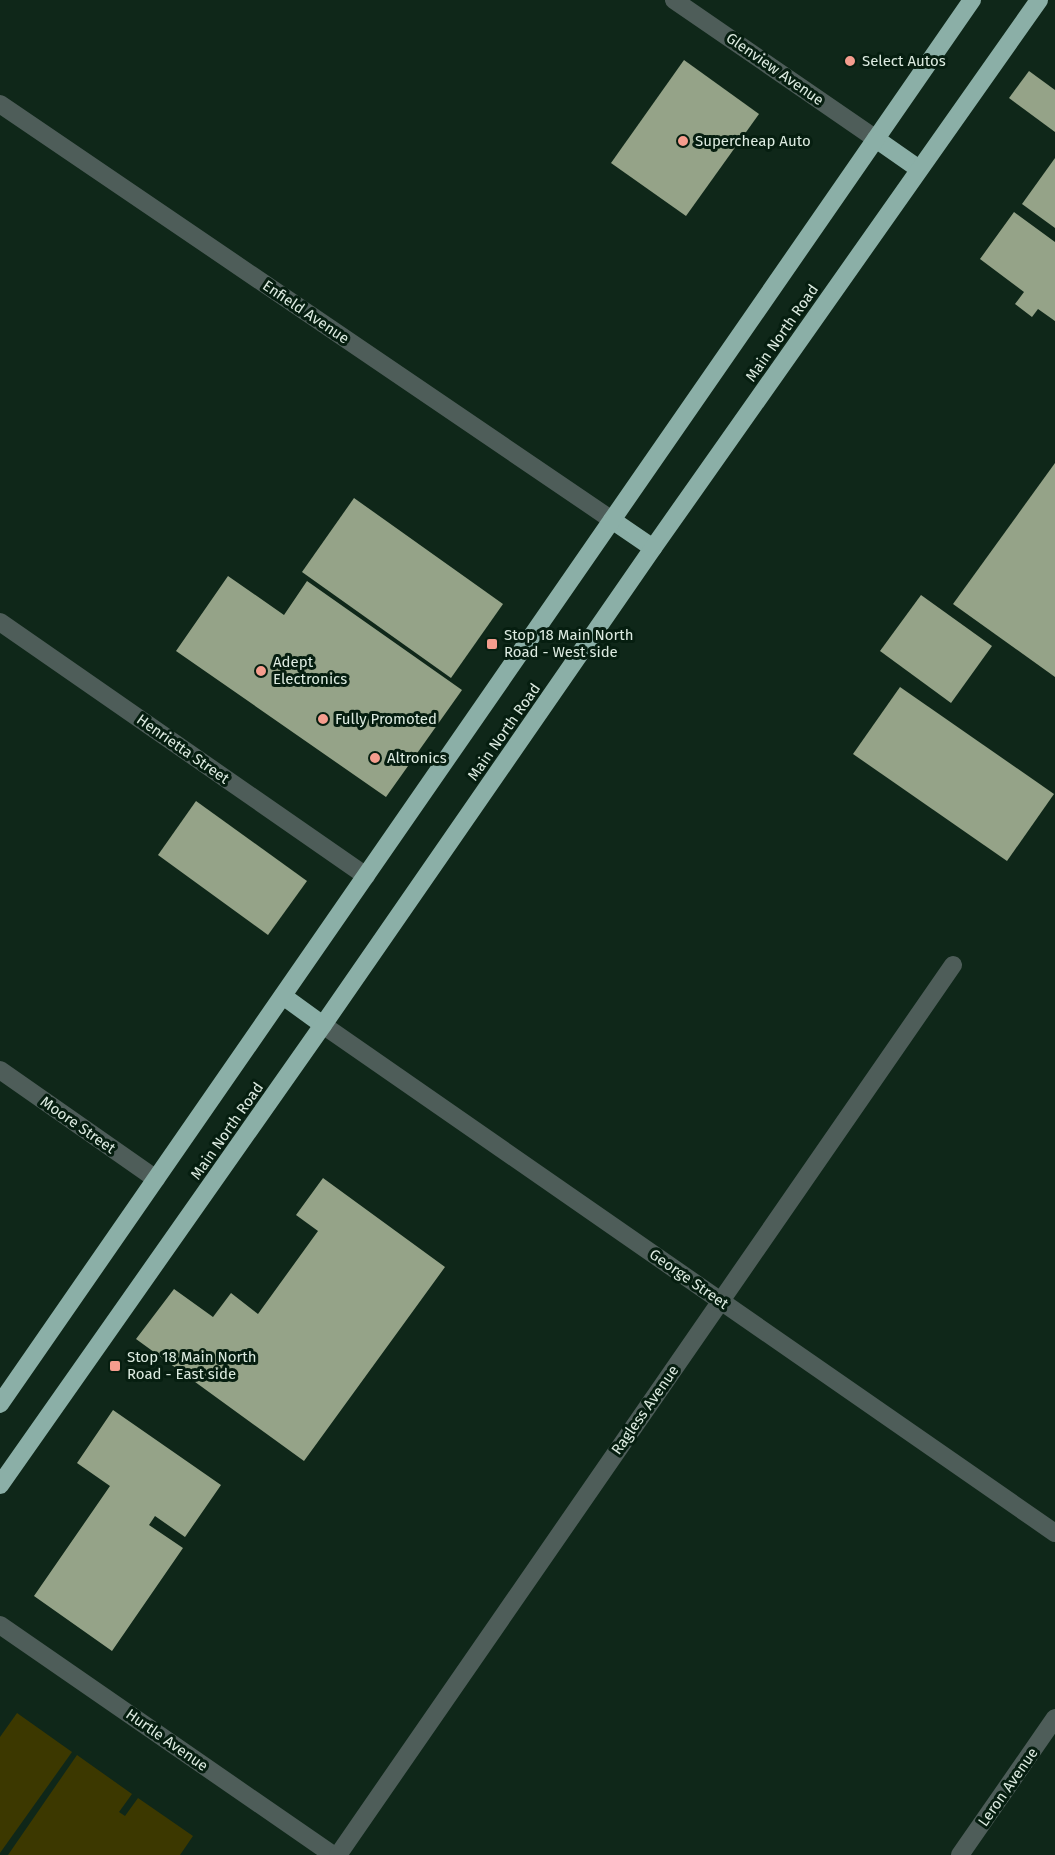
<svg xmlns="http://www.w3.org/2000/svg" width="1055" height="1855" font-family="'Fira Sans',sans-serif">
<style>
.green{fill:#3c3800}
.building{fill:#95a388}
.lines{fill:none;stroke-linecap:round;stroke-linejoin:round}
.minor{stroke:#4e5d59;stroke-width:18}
.highway{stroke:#8bafa7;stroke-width:18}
.poi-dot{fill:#f59d8e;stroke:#061e10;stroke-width:2}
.labels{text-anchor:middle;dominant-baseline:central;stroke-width:6;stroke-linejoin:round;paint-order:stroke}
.poi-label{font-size:15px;fill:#ddebe1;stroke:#061e10;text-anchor:start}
.street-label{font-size:15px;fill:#ddebe1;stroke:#061e10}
</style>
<rect width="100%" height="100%" fill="#0f2719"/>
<!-- green -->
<g class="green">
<path d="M17,1713l55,39 -72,101v-116z"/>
<path d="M77,1755l55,39 -13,18 6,4 13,-18 55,38 -13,19h-172z"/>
</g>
<!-- building -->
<g class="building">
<path d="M684,60l75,54 -73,102 -75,-53z"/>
<path d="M1029,71l26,19v42l-46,-34z"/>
<path d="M1055,158v70l-33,-24z"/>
<path d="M1014,212l41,30v79l-17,-12 -6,8 -17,-13 9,-12 -44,-33z"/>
<path d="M1055,463v214l-102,-73z"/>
<path d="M354,498l149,106 -52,74 -149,-106z"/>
<path d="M228,576l56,39 23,-34 155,109 -76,107 -210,-146z"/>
<path d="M921,595l71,51 -41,57 -71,-52z"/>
<path d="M900,687l154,107 -47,67 -154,-107z"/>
<path d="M196,801l111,80 -39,54 -110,-80z"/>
<path d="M323,1178l122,89 -141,194 -168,-122 38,-50 39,28 18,-24 27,21 60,-83 -22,-16z"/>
<path d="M113,1410l108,75 -36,52 -30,-21 -6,9 34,23 -71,103 -78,-55 76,-110 -33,-23z"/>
</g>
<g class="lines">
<!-- minor -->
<g class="minor">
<path d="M674,0l202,139"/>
<path d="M0,104l612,416"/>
<path d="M0,622l366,254"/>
<path d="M323,1025l732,508"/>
<path d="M0,1070l156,109"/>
<path d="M0,1625l333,230"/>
<path d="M338,1855l615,-890"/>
<path d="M960,1855l95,-137"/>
</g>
<!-- highway -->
<g class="highway">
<path d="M876,139l43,30"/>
<path d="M612,520l41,28"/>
<path d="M283,996l40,29"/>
<path d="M0,1404l972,-1404"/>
<path d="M0,1485l323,-460 330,-477 386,-548"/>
</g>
</g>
<!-- markers -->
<g class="poi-dot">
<circle cx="850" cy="61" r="6"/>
<circle cx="683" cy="141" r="6"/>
<rect x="486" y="638" width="12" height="12" rx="3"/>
<circle cx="261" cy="671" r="6"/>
<circle cx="323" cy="719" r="6"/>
<circle cx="375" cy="758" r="6"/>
<rect x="109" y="1360" width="12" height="12" rx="3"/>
</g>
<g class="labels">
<!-- poi labels -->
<g class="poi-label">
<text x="862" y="61">Select Autos</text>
<text x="695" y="141">Supercheap Auto</text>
<text x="504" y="635">Stop 18 Main North<tspan x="504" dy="17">Road - West side</tspan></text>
<text x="273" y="662">Adept<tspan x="273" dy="17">Electronics</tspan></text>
<text x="335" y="719">Fully Promoted</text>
<text x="387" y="758">Altronics</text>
<text x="127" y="1357">Stop 18 Main North<tspan x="127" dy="17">Road - East side</tspan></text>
</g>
<!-- street labels -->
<g class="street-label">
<text transform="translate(775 69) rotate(35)">Glenview Avenue</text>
<text transform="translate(306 312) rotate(34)">Enfield Avenue</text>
<text transform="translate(782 333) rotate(-55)">Main North Road</text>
<text transform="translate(504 732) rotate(-55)">Main North Road</text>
<text transform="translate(183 749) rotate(35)">Henrietta Street</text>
<text transform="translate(78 1125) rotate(35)">Moore Street</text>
<text transform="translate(227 1131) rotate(-55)">Main North Road</text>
<text transform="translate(689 1279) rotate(35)">George Street</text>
<text transform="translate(645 1410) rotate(-55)">Ragless Avenue</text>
<text transform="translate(167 1740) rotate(35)">Hurtle Avenue</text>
<text transform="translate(1008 1787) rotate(-55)">Leron Avenue</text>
</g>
</g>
</svg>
